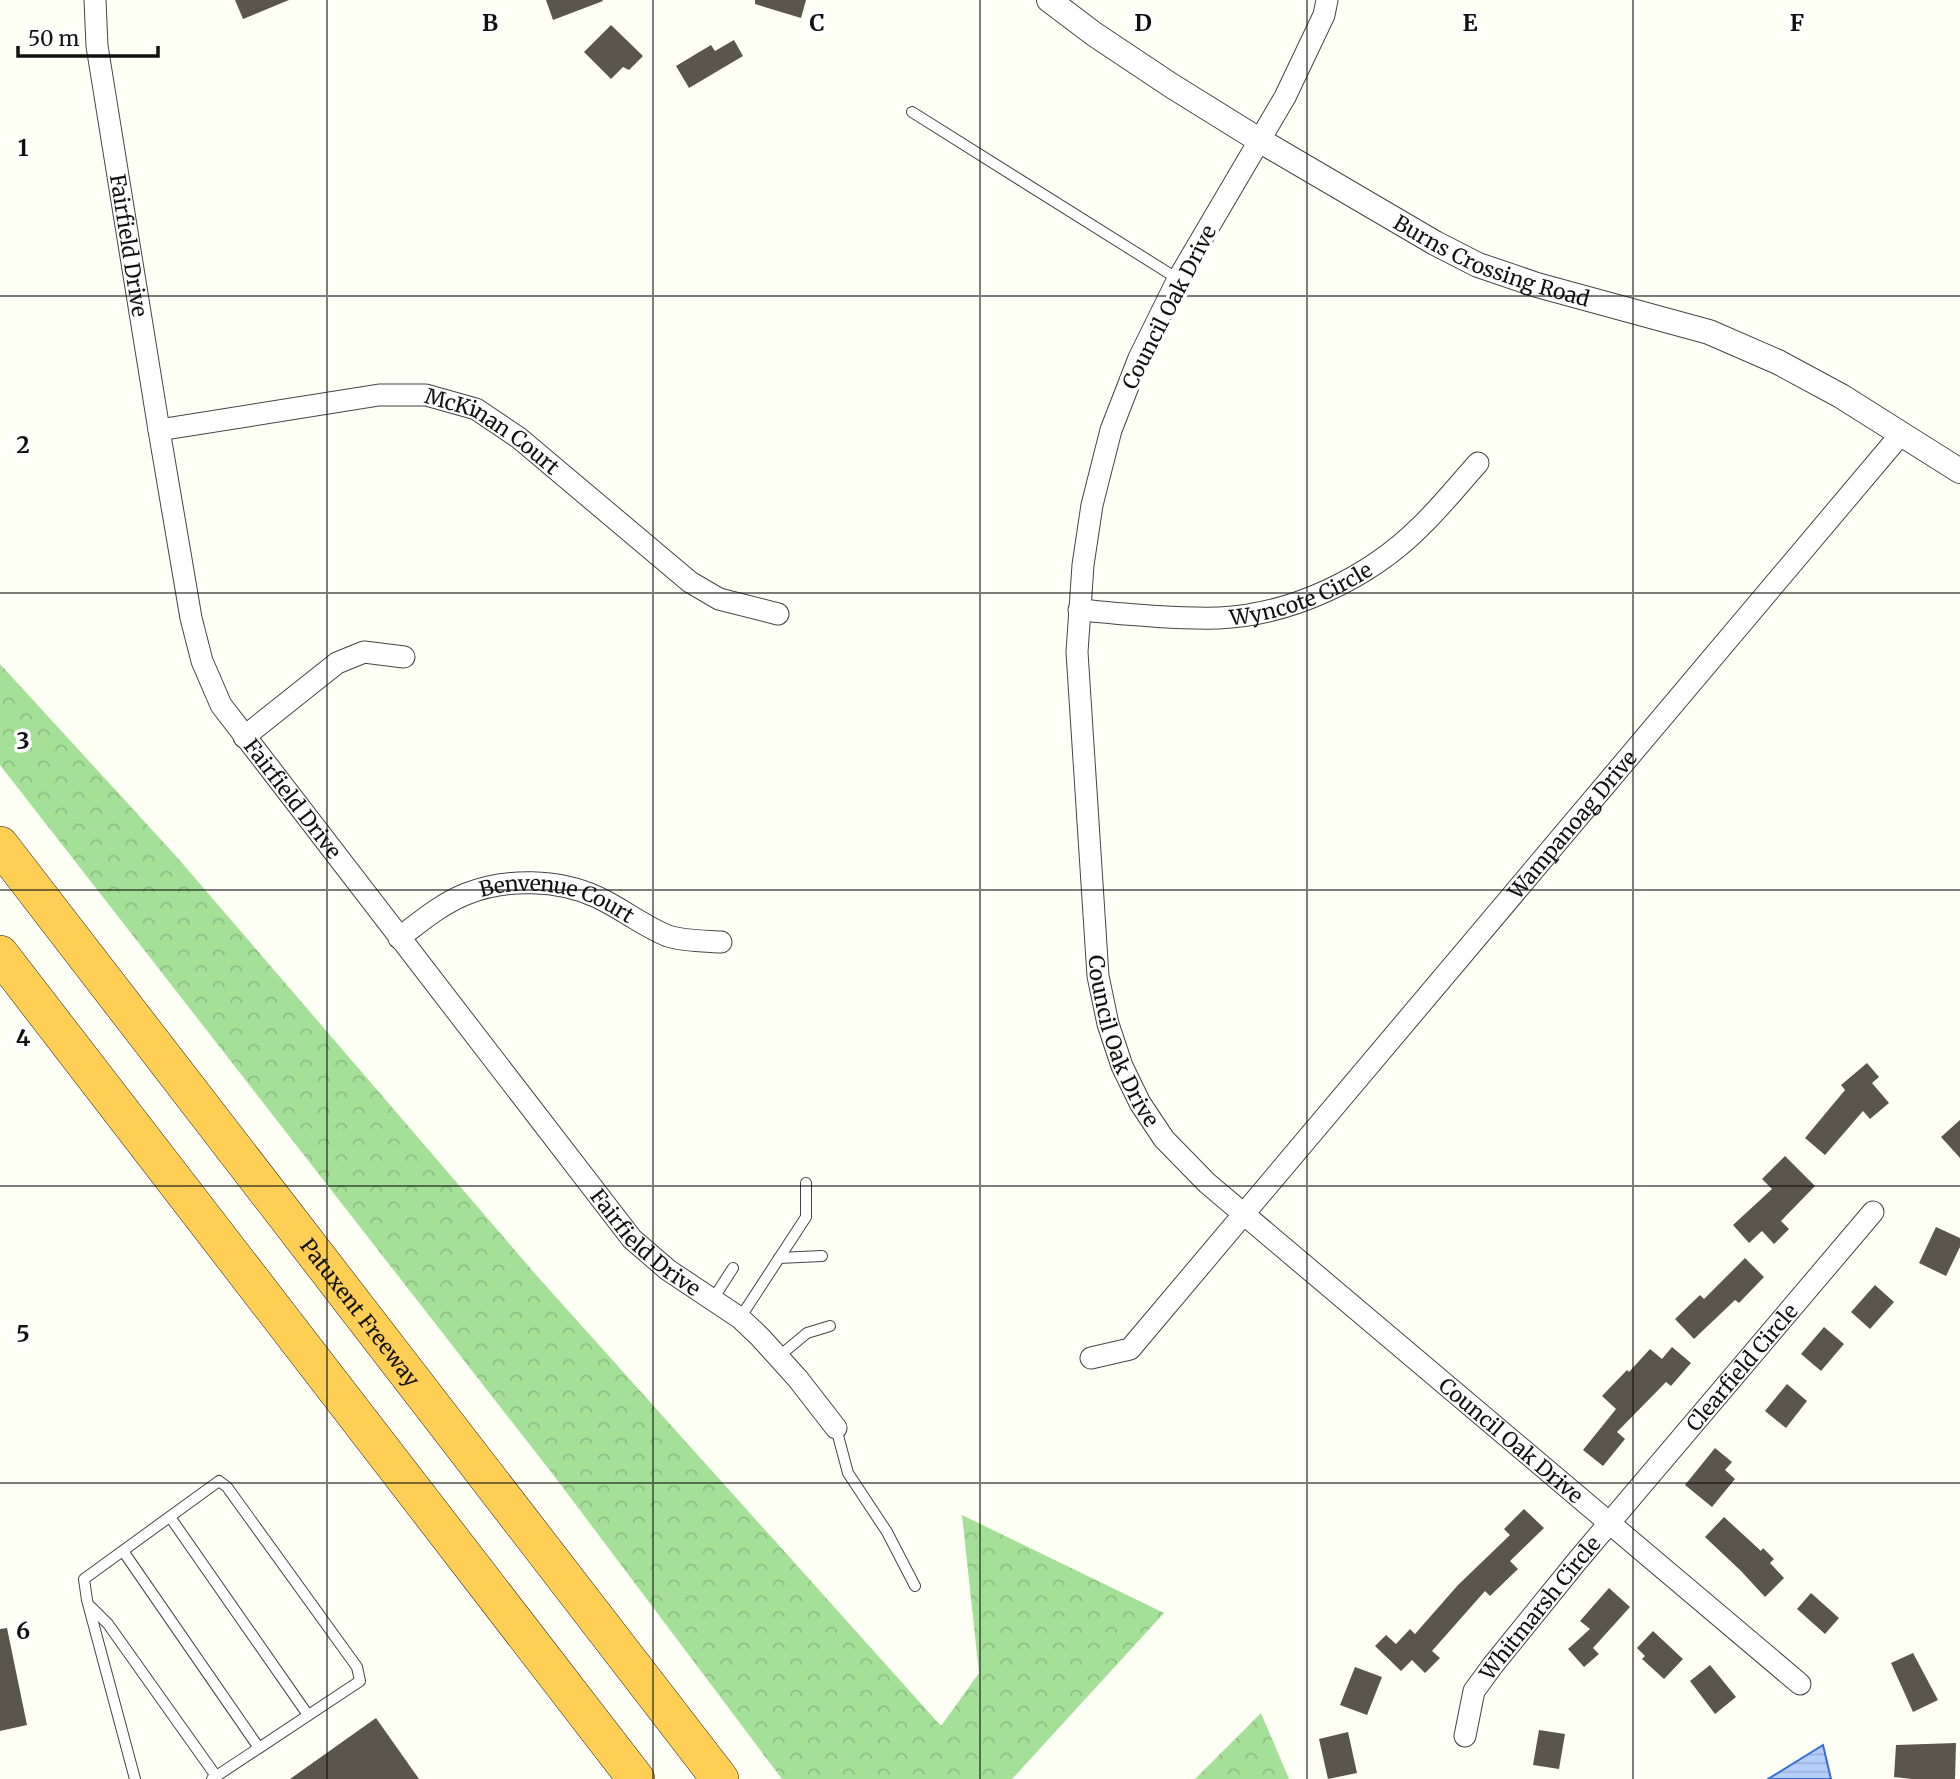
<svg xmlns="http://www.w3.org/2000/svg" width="1960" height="1779" font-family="Merriweather,serif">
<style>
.forest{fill:url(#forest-crowns)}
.water{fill:url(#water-rules);stroke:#366cd8;stroke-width:2}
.building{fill:#5b564c}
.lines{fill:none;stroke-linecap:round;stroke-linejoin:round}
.service-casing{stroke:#444;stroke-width:12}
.minor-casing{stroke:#444;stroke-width:23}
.tertiary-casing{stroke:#444;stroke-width:26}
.motorway-casing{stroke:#222;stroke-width:38}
.service{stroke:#fff;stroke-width:10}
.minor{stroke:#fff;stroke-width:21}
.tertiary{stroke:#fff;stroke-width:24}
.motorway{stroke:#fecf54;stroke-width:37}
.grid{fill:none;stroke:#111;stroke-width:2;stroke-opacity:0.55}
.labels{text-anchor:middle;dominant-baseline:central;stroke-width:7;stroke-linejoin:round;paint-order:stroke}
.street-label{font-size:21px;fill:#111;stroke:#fff}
.grid-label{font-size:23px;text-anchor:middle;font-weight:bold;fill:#111;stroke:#fff;stroke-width:7;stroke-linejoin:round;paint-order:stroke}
</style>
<defs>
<pattern id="forest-crowns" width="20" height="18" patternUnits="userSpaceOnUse" patternTransform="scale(1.75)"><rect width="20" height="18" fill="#a5e098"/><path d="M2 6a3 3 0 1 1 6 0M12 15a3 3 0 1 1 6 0" fill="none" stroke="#8dbf82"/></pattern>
<pattern id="water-rules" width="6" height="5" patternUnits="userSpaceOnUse" patternTransform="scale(1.75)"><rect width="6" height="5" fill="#b5cefb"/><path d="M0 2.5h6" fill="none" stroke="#9bb0d6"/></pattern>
</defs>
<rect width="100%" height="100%" fill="#fefff5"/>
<!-- forest -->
<g class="forest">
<path d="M0,664l176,192 361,420 404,450 38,-53 -17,-158 202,98 -152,166h-230l-224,-298 -558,-716z"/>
<path d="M1261,1713l28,66h-94z"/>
</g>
<!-- water -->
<path class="water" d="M1823,1745l8,34h-63z"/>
<!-- building -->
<g class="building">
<path d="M235,0h54l-46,19z"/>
<path d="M546,0h56l1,1 -50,19z"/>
<path d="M755,0h51l-5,18 -46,-14z"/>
<path d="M611,25l32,31 -14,14 -6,-3 -12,12 -27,-27z"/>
<path d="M734,40l9,16 -54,32 -13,-22 35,-21 4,6z"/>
<path d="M1867,1063l12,14 -7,6 17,20 -19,16 -7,-8 -38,44 -20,-17 40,-48 -4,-5z"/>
<path d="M1960,1120v38l-19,-21z"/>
<path d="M1785,1156l30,30 -34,35 8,8 -15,15 -12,-13 -13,12 -16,-18 39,-36 -10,-10z"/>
<path d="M1936,1227l24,11v9l-14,29 -27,-13z"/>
<path d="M1745,1258l19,19 -25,26 -4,-3 -41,39 -19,-20 25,-24 4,4z"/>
<path d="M1875,1285l19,17 -24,27 -19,-17z"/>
<path d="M1824,1327l20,17 -23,27 -20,-17z"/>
<path d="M1672,1347l19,16 -20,23 -5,-4 -49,50 8,7 -22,27 -20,-16 33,-41 -14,-13 25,-26 2,2 21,-23 12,10z"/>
<path d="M1787,1384l20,17 -21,27 -21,-17z"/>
<path d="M1715,1448l17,14 -7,8 10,9 -23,28 -27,-22z"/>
<path d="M1524,1509l20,19 -34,33 8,8 -28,27 -5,-5 -53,60 8,7 -15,15 -13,-13 -11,11 -26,-25 11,-11 10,9 14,-15 5,5 43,-49 52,-50 -6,-6z"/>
<path d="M1724,1517l37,34 2,-3 11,11 -4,4 14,15 -19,19 -24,-26 -36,-34z"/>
<path d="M1609,1588l21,19 -37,41 6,6 -15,13 -16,-18 22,-20 -10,-8z"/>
<path d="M1811,1593l28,25 -14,16 -28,-25z"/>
<path d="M7,1628l20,97 -27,6v-102z"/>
<path d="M1653,1631l30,28 -19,20 -22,-20 3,-3 -8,-8z"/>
<path d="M1913,1653l25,47 -25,12 -22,-49z"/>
<path d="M1710,1665l26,32 -21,17 -25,-33z"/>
<path d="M1355,1667l27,10 -15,38 -27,-10z"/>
<path d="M376,1718l43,61h-129z"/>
<path d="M1539,1730l26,4 -6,35 -26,-4z"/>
<path d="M1348,1732l9,41 -29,6 -9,-40z"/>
<path d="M1956,1743l-1,36h-43l-18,-2 2,-32z"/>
</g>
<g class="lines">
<defs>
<g id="service">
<path d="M912,112l266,167"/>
<path d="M779,1258l43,-2"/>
<path d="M713,1299l20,-31"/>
<path d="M740,1318l66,-101v-34"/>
<path d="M778,1357l29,-24 23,-7"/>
<path d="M836,1428l12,45 39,59 28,54"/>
<path d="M170,1517l138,198"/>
<path d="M123,1551l136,197"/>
<path d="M91,1607l17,17 108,152"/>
<path d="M135,1779l-48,-179 -3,-21 135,-98 8,6 130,180 3,14 -148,98"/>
</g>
<g id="minor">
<path id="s1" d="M95,0l2,46 62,384 32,188 11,43 19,44 411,534 36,31 72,48 20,19 38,42 38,49"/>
<path id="s2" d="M1327,0l-3,15 -39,82 -107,182 -39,79 -28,72 -19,75 -9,60 -6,87 21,324 10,48 14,42 18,37 24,36 43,44 593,501"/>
<path id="s3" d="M159,430l220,-35h47l50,14 43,29 171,144 29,17 59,15"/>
<path id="s4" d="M1079,610c46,4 93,9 140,8 72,-3 150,-40 201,-91 21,-20 39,-43 58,-64"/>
<path d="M244,737l93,-74 27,-11 40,5"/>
<path id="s5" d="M399,938c21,-16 42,-34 67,-44 40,-16 92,-15 131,3 24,11 46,29 71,39 14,5 38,5 53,6"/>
<path id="s6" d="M1091,1358l39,-9 771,-915"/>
<path id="s7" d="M1465,1736l9,-45 19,-26 85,-105 295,-348"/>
</g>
<g id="tertiary">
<path id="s8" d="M1049,0l45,34 78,52 87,54 176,103 43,22 59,20 172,47 69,30 63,34 119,75"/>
</g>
<g id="motorway">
<path id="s9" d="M0,845l720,934"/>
<path d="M0,954l636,825"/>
</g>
</defs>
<!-- service casing -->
<use href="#service" class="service-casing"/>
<!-- minor casing -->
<use href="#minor" class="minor-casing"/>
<!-- tertiary casing -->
<use href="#tertiary" class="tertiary-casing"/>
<!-- motorway casing -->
<use href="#motorway" class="motorway-casing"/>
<!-- service -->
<use href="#service" class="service"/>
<!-- minor -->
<use href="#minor" class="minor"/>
<!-- tertiary -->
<use href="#tertiary" class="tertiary"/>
<!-- motorway -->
<use href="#motorway" class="motorway"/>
</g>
<!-- grid -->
<path class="grid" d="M327,0v1779M653,0v1779M980,0v1779M1307,0v1779M1633,0v1779M0,296h1960M0,593h1960M0,890h1960M0,1186h1960M0,1483h1960"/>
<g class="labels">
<!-- street labels -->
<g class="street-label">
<text stroke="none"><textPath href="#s1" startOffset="248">Fairfield Drive</textPath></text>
<text stroke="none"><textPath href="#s8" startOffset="516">Burns Crossing Road</textPath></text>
<text transform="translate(1169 307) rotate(-63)">Council Oak Drive</text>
<text stroke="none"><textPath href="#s3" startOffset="346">McKinan Court</textPath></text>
<text stroke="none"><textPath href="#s4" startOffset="226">Wyncote Circle</textPath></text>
<text stroke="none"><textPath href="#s1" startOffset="836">Fairfield Drive</textPath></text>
<text stroke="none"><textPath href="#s6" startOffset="726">Wampanoag Drive</textPath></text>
<text stroke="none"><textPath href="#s5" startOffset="175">Benvenue Court</textPath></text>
<text stroke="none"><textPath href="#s2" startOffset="1102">Council Oak Drive</textPath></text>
<text stroke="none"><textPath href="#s1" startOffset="1404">Fairfield Drive</textPath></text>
<text stroke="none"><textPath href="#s9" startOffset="590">Patuxent Freeway</textPath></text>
<text stroke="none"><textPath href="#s7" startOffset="466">Clearfield Circle</textPath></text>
<text stroke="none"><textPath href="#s2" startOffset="1670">Council Oak Drive</textPath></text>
<text stroke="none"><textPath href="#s7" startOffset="152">Whitmarsh Circle</textPath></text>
</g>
</g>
<g class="grid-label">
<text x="490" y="31">B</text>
<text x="817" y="31">C</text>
<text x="1143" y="31">D</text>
<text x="1470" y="31">E</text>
<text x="1797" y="31">F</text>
<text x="23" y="156">1</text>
<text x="23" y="453">2</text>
<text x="23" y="749">3</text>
<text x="23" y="1046">4</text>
<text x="23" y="1342">5</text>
<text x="23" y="1639">6</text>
</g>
<!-- scale -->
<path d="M18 46v10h140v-10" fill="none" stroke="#111111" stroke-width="3.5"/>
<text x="28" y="46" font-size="21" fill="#111111" stroke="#ffffff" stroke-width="5" paint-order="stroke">50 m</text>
</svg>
